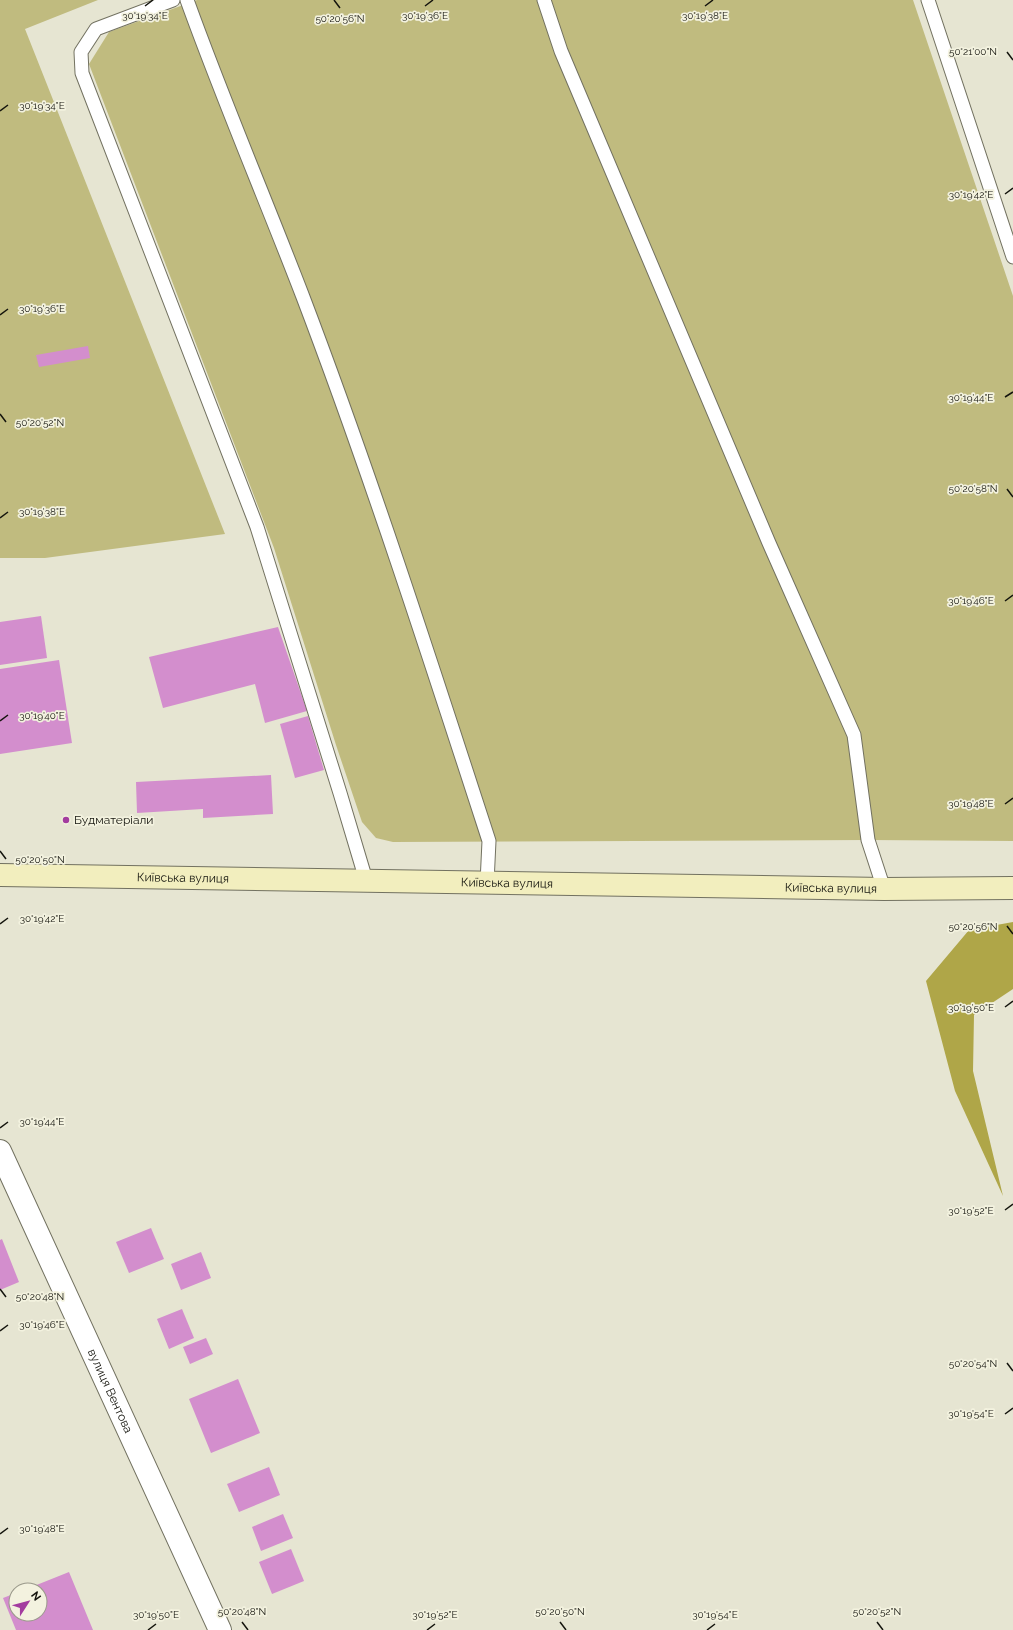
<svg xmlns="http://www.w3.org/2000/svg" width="1013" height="1630" font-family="Raleway,sans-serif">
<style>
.green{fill:#c0bb7f}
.forest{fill:#afa648}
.building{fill:#d38ecd}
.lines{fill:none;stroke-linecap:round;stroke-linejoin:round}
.lane-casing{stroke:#727160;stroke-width:15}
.street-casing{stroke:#727160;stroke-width:24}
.secondary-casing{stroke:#727160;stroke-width:24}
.lane{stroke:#fff;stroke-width:13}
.street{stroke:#fff;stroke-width:22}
.secondary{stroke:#f2eebe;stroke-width:22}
.ticks{fill:none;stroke:#14140d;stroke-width:1.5}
.poi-dot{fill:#a33c9f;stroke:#f3f2df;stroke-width:1.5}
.labels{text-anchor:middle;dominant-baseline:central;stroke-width:3.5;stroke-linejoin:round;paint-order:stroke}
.poi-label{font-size:12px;fill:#14140d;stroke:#f3f2df;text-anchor:start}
.street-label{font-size:12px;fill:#14140d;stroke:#f3f2df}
.ticks-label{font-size:10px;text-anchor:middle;fill:#14140d;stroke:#f3f2df;stroke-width:3.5;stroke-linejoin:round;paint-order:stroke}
</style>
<rect width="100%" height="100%" fill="#e6e5d2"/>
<!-- green -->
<g class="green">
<path d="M0,0h98l-73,29 200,505 -180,24h-45z"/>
<path d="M197,0h716l100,296v545l-145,-1 -475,2 -17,-4 -14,-16 -26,-77 -62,-197 -185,-484 20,-32z"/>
</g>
<!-- forest -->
<path class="forest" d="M1013,922v67l-39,26 -1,56 30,125 -48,-105 -29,-110 43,-51z"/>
<!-- building -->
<g class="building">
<path d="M88,346l2,12 -51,9 -3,-12z"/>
<path d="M41,616l6,42 -47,7v-43z"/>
<path d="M278,627l29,84 -42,12 -10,-39 -92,24 -14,-51z"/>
<path d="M59,660l13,83 -72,11v-85z"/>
<path d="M308,716l16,54 -29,8 -15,-54z"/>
<path d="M271,775l2,39 -70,4v-9l-66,4 -1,-31z"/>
<path d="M151,1228l13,31 -35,14 -13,-31z"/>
<path d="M2,1239l17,43 -19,8v-50z"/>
<path d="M201,1252l10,26 -30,12 -10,-26z"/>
<path d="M182,1309l12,29 -25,11 -12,-30z"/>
<path d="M206,1338l7,16 -23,10 -7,-17z"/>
<path d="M238,1379l22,54 -49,20 -22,-54z"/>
<path d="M269,1467l11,28 -41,17 -12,-28z"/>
<path d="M283,1514l10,24 -32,13 -9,-24z"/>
<path d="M291,1549l13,32 -32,13 -13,-32z"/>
<path d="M69,1572l24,58h-77l-13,-32 13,-5v21h24v-24h-16z"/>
</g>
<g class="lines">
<defs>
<g id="lane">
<path d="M173,0l-77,29 -15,23 1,21 175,454 83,266 26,87"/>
<path d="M187,0c36,100 78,198 116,297 68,179 127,362 186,544l-2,42"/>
<path d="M544,0l17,51 208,492 85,192 14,105 16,49"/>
<path d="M928,0l85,257"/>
</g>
<g id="street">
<path id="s1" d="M0,1151l220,479"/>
</g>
<g id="secondary">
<path id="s2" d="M0,875l884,14 129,-1"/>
</g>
</defs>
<!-- lane casing -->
<use href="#lane" class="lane-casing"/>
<!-- street casing -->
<use href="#street" class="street-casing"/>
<!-- secondary casing -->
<use href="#secondary" class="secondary-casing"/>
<!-- lane -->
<use href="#lane" class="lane"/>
<!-- street -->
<use href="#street" class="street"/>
<!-- secondary -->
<use href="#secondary" class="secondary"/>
</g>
<!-- ticks -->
<path class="ticks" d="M334,0l6,8M145,6l8,-6M425,6l8,-6M705,6l8,-6M1007,52l6,8M0,111l8,-6M1005,194l8,-6M0,315l8,-6M1005,397l8,-5M0,414l6,8M1007,489l6,8M0,518l8,-6M1005,601l8,-6M0,721l8,-6M1005,804l8,-6M0,851l6,8M0,924l8,-6M1007,926l6,8M1005,1007l8,-6M0,1128l8,-6M1005,1210l8,-6M0,1289l6,8M0,1331l8,-6M1007,1363l6,8M1005,1414l8,-6M0,1534l8,-6M242,1622l6,8M560,1622l6,8M877,1622l6,8M148,1630l8,-6M427,1630l8,-6M707,1630l8,-6"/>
<!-- markers -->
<circle class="poi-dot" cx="66" cy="820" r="4"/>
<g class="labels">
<!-- poi labels -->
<g class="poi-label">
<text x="74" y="820">Будматеріали</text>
</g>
<!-- street labels -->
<g class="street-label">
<text stroke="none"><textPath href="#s2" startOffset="183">Київська вулиця</textPath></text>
<text stroke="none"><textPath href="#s2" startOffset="507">Київська вулиця</textPath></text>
<text stroke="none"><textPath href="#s2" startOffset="831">Київська вулиця</textPath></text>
<text stroke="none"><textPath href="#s1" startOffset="264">вулиця Вентова</textPath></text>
</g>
</g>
<g class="ticks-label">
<text x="425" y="19">30°19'36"E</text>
<text x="705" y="19">30°19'38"E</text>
<text x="145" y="19">30°19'34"E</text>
<text x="340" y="22">50°20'56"N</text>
<text x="973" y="55">50°21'00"N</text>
<text x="42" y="109">30°19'34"E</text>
<text x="971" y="198">30°19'42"E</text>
<text x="42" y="312">30°19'36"E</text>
<text x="971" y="401">30°19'44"E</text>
<text x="40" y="426">50°20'52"N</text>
<text x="973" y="492">50°20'58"N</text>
<text x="42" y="515">30°19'38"E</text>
<text x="971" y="604">30°19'46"E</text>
<text x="42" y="719">30°19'40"E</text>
<text x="971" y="807">30°19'48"E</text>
<text x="40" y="863">50°20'50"N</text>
<text x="42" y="922">30°19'42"E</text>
<text x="973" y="930">50°20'56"N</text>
<text x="971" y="1011">30°19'50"E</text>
<text x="42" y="1125">30°19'44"E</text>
<text x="971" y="1214">30°19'52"E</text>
<text x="40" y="1300">50°20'48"N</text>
<text x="42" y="1328">30°19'46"E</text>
<text x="973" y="1367">50°20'54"N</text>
<text x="971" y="1417">30°19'54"E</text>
<text x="42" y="1532">30°19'48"E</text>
<text x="242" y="1615">50°20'48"N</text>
<text x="560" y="1615">50°20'50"N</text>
<text x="877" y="1615">50°20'52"N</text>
<text x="156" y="1618">30°19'50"E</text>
<text x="435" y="1618">30°19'52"E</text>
<text x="715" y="1618">30°19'54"E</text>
</g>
<!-- north arrow -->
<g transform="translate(28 1602) rotate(54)"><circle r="19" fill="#f3f2df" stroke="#9a998b"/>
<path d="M0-3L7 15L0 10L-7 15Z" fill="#a33c9f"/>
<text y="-6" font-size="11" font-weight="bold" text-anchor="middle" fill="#14140d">N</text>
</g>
</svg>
